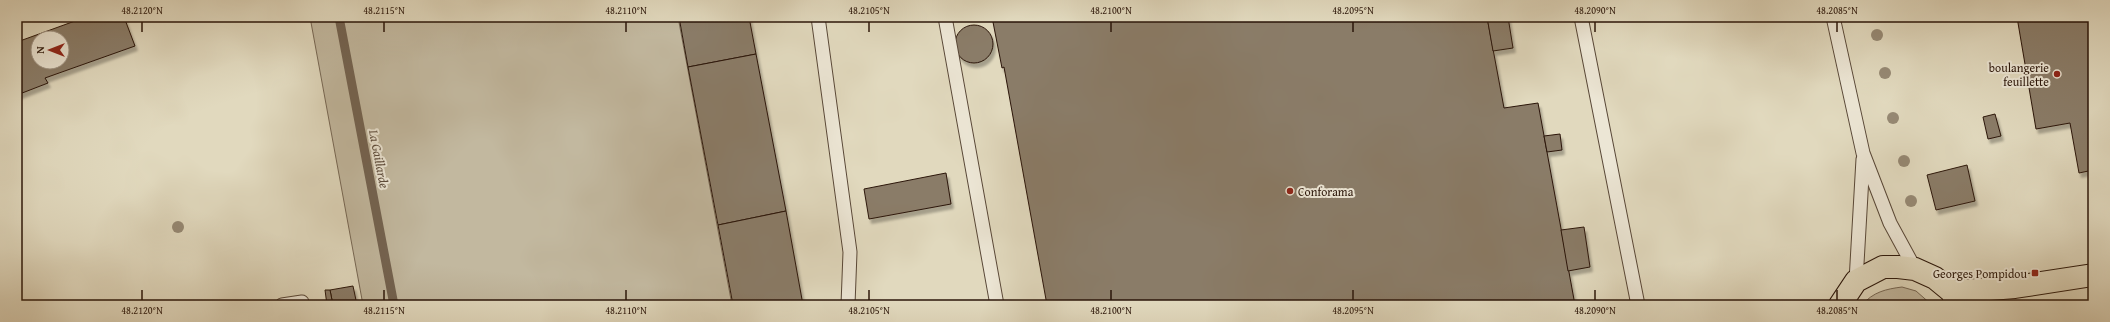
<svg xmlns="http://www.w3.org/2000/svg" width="2110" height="322" font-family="'Gentium Book Plus',serif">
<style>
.green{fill:#c2b89f;stroke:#766754}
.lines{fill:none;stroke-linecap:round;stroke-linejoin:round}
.stream{stroke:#736351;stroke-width:9}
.building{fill:#8a7b68;stroke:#2b160a;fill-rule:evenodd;filter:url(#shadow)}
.service-casing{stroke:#584737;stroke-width:15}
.primary-casing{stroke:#2b160a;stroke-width:24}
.path{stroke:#2b160a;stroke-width:2.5;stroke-dasharray:1 2;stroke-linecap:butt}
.service{stroke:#ece6d5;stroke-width:13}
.primary{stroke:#e1d9be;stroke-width:22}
.tree{fill:#968974}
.ticks{fill:none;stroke:#2b160a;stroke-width:1.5}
.poi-dot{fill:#8f2418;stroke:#ece6d5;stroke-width:1.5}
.labels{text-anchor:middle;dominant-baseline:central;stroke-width:4;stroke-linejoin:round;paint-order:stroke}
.poi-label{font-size:12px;fill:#2b160a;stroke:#ece6d5;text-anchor:end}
.water-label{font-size:13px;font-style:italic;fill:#5b4a3a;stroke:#ece6d5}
.neatline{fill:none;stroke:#2b160a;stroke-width:1.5}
.ticks-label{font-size:10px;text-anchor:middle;fill:#2b160a}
</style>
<defs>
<filter id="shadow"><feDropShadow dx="2.5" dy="4.5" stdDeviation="1" flood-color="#0004"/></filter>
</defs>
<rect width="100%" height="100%" fill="#e1d9be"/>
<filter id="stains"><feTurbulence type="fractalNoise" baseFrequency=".005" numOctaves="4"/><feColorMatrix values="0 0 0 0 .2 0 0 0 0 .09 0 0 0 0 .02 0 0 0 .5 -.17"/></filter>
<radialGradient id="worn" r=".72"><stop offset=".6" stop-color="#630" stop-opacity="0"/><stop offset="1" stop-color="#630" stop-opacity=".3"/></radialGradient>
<!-- green -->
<g class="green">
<path d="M310,17h368l54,288h-369z"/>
<path d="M1902,287l14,4 16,14h-70c11,-13 24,-16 40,-18z"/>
</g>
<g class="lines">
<!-- stream -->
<path class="stream" d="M339,17l55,288"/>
</g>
<!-- building -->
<g class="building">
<path d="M86,17h38l11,29 -90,32 3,5 -31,12v-53zM38,38h24v24h-24z"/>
<path d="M679,17h70l7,37 -68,13z"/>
<path d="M992,17h495l17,91 34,-5 37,202h-528l-43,-238 -2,1z"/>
<path d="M1487,17h21l5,31 -20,3z"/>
<path d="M2017,17h76v153l-14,3 -9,-50 -34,6z"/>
<circle cx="974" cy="44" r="19"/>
<path d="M756,54l30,157 -68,14 -30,-158z"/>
<path d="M1995,114l6,22 -13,3 -5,-22z"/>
<path d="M1560,134l2,16 -15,2 -3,-16z"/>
<path d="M1967,165l8,36 -39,9 -9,-35z"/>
<path d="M946,173l5,31 -82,15 -5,-30z"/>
<path d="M786,211l17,94h-70l-15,-80z"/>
<path d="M1584,227l6,40 -22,4 -7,-41z"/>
<path d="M353,286l4,19h-24l-3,-15z"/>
<path d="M325,290h5l3,15h-6z"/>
</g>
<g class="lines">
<defs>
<g id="service">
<path d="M818,17l32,235 -2,53"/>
<path d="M945,17l52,288"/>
<path d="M1581,17l57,288"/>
<path d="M1833,17l30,136 27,70 25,46"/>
<path d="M1856,281l7,-122"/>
<path d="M282,305l20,-3"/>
</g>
<g id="primary">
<path d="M1952,292l63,-5 78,-12"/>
<path d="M1840,305l16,-24 27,-14h15l17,2 20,9 17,14 5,13"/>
</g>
</defs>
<!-- service casing -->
<use href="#service" class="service-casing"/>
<!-- primary casing -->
<use href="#primary" class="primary-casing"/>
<!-- path -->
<path class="path" d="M1783,305l5,-1"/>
<!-- service -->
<use href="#service" class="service"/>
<!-- primary -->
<use href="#primary" class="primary"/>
</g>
<!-- trees -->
<g class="tree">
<circle cx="1877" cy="35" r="6"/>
<circle cx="1885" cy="73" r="6"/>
<circle cx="1893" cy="118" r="6"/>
<circle cx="1904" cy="161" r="6"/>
<circle cx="1911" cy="201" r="6"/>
<circle cx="178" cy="227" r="6"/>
</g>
<!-- ticks -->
<path class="ticks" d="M142,22v10M384,22v10M626,22v10M869,22v10M1111,22v10M1353,22v10M1595,22v10M1837,22v10M142,290v10M384,290v10M626,290v10M869,290v10M1111,290v10M1353,290v10M1595,290v10M1837,290v10"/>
<!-- markers -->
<g class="poi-dot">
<circle cx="2057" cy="74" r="4"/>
<circle cx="1290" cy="191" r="4"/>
<rect x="2031" y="269" width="8" height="8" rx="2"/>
</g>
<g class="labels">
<!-- poi labels -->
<g class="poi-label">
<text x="2049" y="67">boulangerie<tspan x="2049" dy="14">feuillette</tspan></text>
<text x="1298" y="191" text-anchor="start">Conforama</text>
<text x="2027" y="273">Georges Pompidou</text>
</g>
<!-- water labels -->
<g class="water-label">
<text transform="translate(379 159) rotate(79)">La Gaillarde</text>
</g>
</g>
<!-- margin -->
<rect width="2110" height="322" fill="none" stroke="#e1d9be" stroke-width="44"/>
<!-- north arrow -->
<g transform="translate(50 50) rotate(270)"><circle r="19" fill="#ece6d5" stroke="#9f9384"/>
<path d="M0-3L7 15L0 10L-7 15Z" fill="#8f2418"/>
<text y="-6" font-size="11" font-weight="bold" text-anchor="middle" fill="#2b160a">N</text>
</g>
<rect x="22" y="22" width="2066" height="278" class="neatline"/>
<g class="ticks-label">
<text x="142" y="14">48.2120°N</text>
<text x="384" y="14">48.2115°N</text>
<text x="626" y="14">48.2110°N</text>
<text x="869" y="14">48.2105°N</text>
<text x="1111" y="14">48.2100°N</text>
<text x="1353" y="14">48.2095°N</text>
<text x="1595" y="14">48.2090°N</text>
<text x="1837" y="14">48.2085°N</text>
<text x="142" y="314">48.2120°N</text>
<text x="384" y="314">48.2115°N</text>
<text x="626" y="314">48.2110°N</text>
<text x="869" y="314">48.2105°N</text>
<text x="1111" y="314">48.2100°N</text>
<text x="1353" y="314">48.2095°N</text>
<text x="1595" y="314">48.2090°N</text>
<text x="1837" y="314">48.2085°N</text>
</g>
<rect width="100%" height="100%" filter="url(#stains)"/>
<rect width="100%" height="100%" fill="url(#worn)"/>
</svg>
